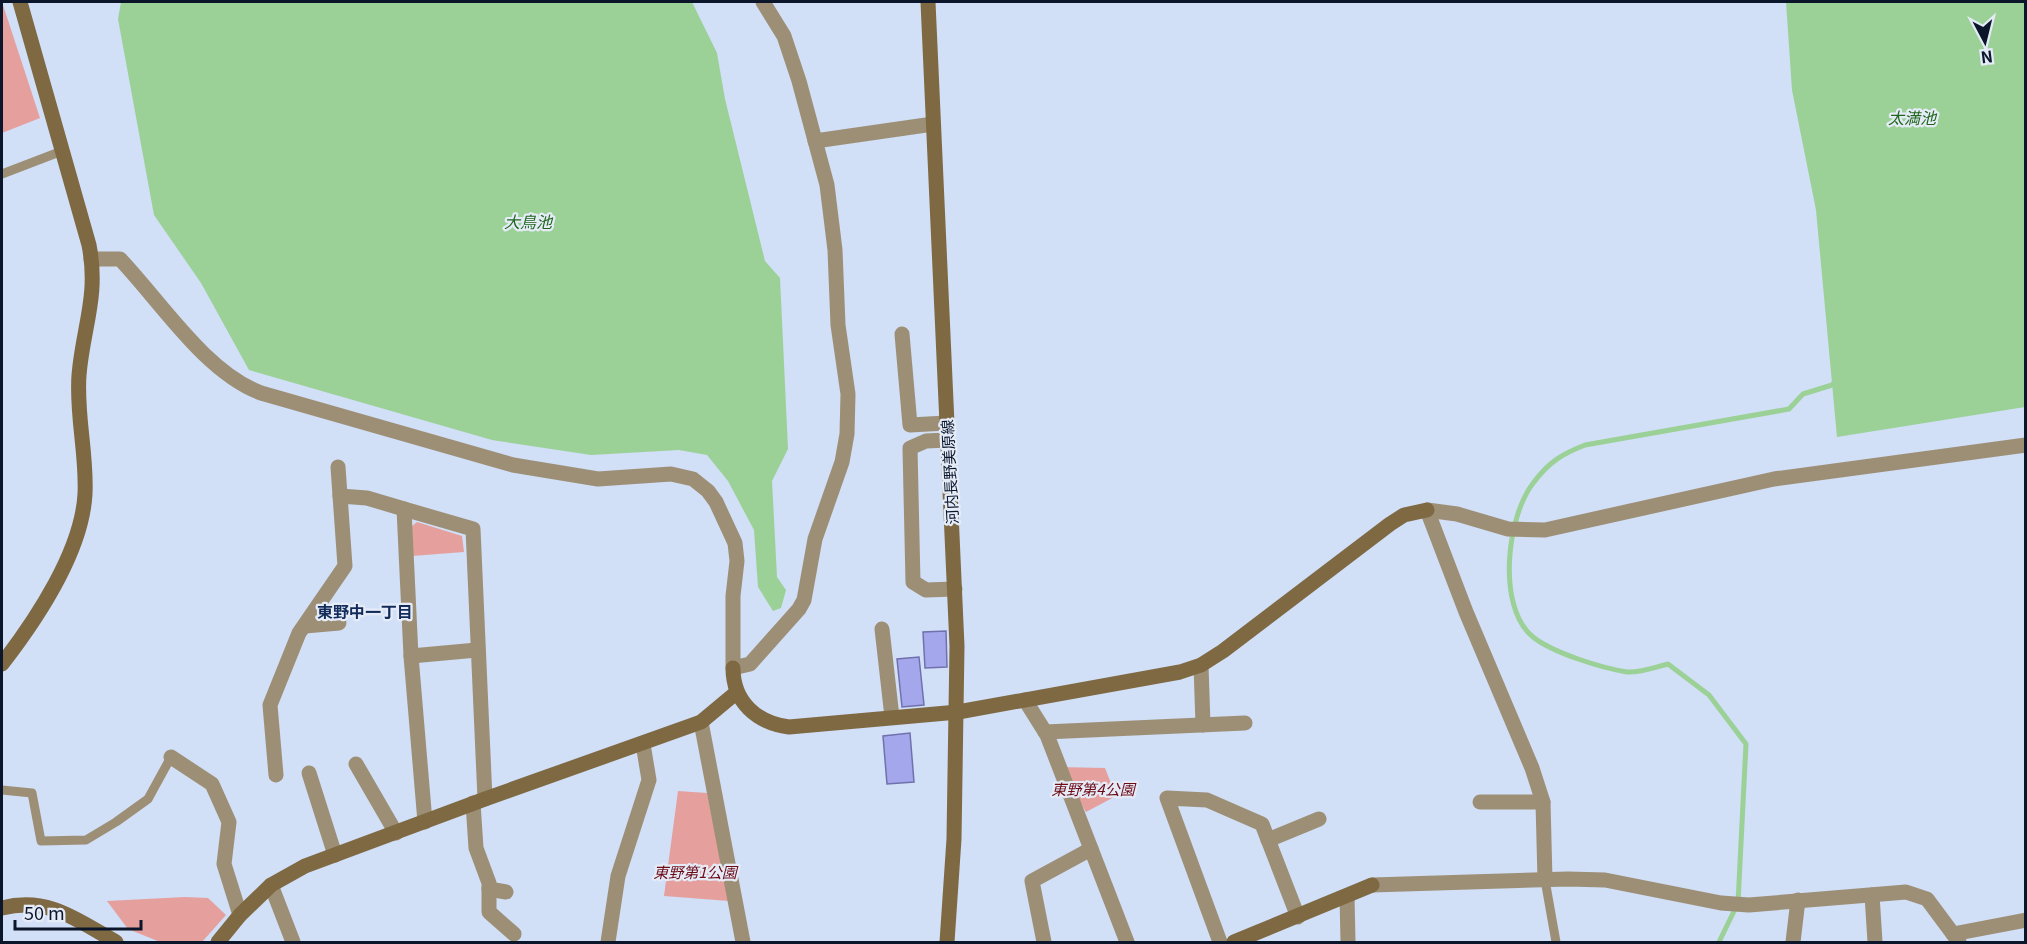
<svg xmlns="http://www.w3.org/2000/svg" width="2027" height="944" font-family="Georgia,'Noto Sans JP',serif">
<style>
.green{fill:#e5a09d}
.water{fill:#9bd196}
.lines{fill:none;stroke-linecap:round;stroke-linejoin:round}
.stream{stroke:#9bd196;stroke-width:5}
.building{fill:#a5a7ec;stroke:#7071ac;stroke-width:1.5}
.lane{stroke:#9d8f75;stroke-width:9}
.street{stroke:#9d8f75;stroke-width:15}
.secondary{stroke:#7e6942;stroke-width:15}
.labels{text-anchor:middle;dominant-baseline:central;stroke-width:4.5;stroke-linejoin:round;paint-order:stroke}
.street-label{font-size:15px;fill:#0b162b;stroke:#e5ecf8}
.park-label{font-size:15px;font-style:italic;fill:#6d0c17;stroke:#e5ecf8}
.water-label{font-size:16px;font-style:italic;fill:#20671c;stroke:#e5ecf8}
.neighbourhood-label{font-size:16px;font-weight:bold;fill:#132b5a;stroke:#e5ecf8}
</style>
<rect width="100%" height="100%" fill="#d1dff7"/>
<!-- green -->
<g class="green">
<path d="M2,2l38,116 -38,15z"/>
<path d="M417,522l45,14 2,16 -52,4 -1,-29z"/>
<path d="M1059,767l46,1 11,28 -30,16z"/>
<path d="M678,791l29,2 22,108 -65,-5z"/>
<path d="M185,897l23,1 18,17 -24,27h-42l-32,-13 -21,-28z"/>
</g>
<!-- water -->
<g class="water">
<path d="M121,2h571l25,51 8,46 40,162 15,17 8,171 -16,32 5,96 9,13 -5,18 -8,3 -15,-24 -4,-57 -26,-49 -21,-26 -28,-5 -88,5 -99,-15 -243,-70 -48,-87 -47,-68 -36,-196z"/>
<path d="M1786,2h239v405l-188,30 -21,-227 -24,-120z"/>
</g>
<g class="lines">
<!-- stream -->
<path class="stream" d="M1719,942l19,-39 8,-159 -37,-49 -41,-31c-12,3 -29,9 -41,8 -25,-4 -74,-19 -94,-35 -37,-30 -26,-122 1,-155 15,-20 28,-28 51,-37l204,-36 14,-15 29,-9 5,-6"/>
</g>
<!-- building -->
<g class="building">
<path d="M946,631l1,36 -22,1 -2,-36z"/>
<path d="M919,657l5,48 -22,2 -5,-48z"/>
<path d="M910,733l4,49 -27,2 -4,-48z"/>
</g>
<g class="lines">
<!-- lane -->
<g class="lane">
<path d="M2,174l60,-23"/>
<path d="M2,790l30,3 9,48 45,-1 30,-18 32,-23 23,-42"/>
<path d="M1545,880l11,62"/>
</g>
<!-- street -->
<g class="street">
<path d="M815,141l118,-17"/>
<path d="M91,259h29c41,43 85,113 141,134l252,72 85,14 73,-5 22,5 15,12 8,11 19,41 2,18 -4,35v72l17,-4 49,-55 5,-9 11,-61 27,-77 5,-28 1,-40 -10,-69 -3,-75 -8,-65 -28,-104 -15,-45 -21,-34"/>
<path d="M902,334l8,91 36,-2"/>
<path d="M947,440l-21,1 -16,7 3,134 13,8 29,-1"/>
<path d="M340,496l27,2 37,11"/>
<path d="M305,626l34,-3"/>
<path d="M882,629l10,88"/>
<path d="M411,656l66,-6"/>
<path d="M1201,665l2,60"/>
<path d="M1025,700l22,35 80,207"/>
<path d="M701,722l42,220"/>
<path d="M1045,732l200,-9"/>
<path d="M171,757l41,27 17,38 -5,42 16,51"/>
<path d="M356,764l40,69"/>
<path d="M309,773l26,82"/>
<path d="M276,775l-6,-70 29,-72 46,-67 -7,-99"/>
<path d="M1480,802h63"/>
<path d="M473,803l3,45 13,35v29l25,22"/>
<path d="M425,822l-14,-166 -7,-147 69,20 12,270"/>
<path d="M1268,840l51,-21"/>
<path d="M1545,880l-2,-78 -11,-34 -66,-156 -39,-102 30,4 51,15 37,1 229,-51 252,-34"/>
<path d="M271,885l22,57"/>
<path d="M1372,885l196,-6 37,1 116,23 28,2 157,-13 21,7 32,43"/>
<path d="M489,889l17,3"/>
<path d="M1872,895l3,47"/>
<path d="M1347,896l1,46"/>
<path d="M1953,934l73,-14"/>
<path d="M608,942l10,-66 31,-96 -6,-36"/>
<path d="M1044,942l-12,-61 59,-32"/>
<path d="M1220,942l-53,-144 40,2 55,24 36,93"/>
<path d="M1793,942l5,-42"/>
</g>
<!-- secondary -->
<g class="secondary">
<path d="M928,2l29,644 -3,193 -7,103"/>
<path d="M2,664c34,-44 80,-113 83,-170 2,-40 -9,-79 -6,-119 4,-48 20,-79 10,-130l-69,-243"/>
<path d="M733,668c0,34 24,55 56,59l169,-15 222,-40 21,-7 22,-14 167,-127 14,-9 23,-5"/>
<path d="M2,908c46,-12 75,12 114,34"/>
<path d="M218,942l22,-27 31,-30 34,-19 180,-67 216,-77 36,-30"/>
<path d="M1234,942l138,-57"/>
</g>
</g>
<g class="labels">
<!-- street labels -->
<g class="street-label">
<text transform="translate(949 472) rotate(-93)">河内長野美原線</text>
</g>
<!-- park labels -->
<g class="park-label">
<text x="1093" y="788">東野第4公園</text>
<text x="695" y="871">東野第1公園</text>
</g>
<!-- water labels -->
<g class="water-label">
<text x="1912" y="117">太満池</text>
<text x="528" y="221">大鳥池</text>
</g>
<!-- neighbourhood labels -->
<g class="neighbourhood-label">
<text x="365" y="611">東野中一丁目</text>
</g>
</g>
<!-- border -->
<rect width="2027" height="944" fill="none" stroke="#0b162b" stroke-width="6"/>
<!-- north arrow -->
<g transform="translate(1985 42) rotate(173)" stroke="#e5ecf8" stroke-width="4.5" paint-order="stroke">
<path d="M0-4.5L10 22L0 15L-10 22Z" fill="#0b162b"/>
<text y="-9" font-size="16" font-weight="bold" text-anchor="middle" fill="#0b162b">N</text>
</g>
<!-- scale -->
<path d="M15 920v9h126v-9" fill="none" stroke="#0b162b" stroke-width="3"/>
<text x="24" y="920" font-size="18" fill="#0b162b" stroke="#e5ecf8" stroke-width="4.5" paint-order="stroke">50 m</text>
</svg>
